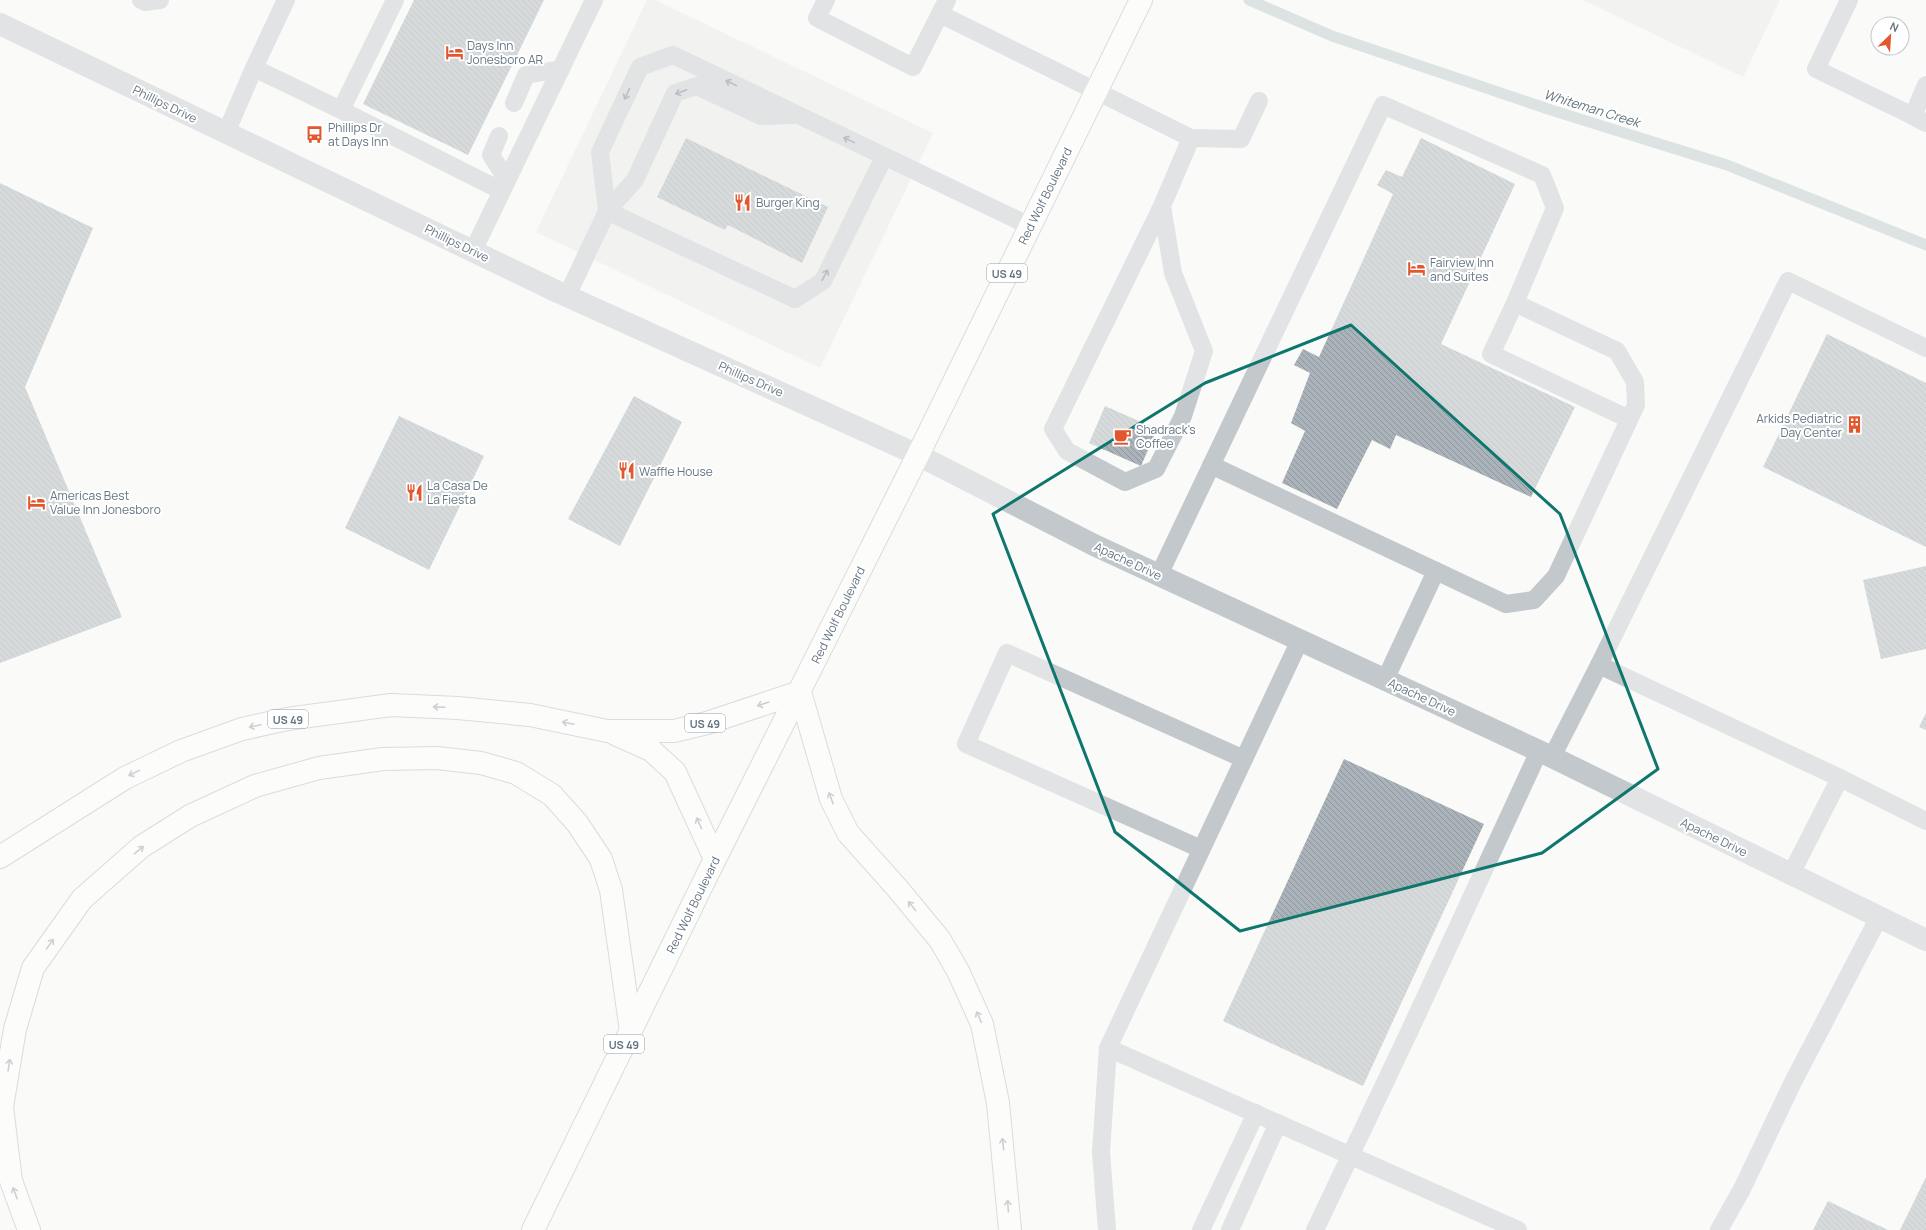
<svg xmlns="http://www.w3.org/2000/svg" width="1926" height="1230" font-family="Manrope,sans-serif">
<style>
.built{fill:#e8e9e9}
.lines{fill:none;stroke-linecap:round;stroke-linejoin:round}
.stream{stroke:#bbc7cb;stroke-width:11}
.building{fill:url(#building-back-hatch)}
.trunk-casing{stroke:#b4b9bd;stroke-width:24}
.motorway-casing{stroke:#b4b9bd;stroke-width:24}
.service{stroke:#c3c8cc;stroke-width:18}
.tertiary{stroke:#c3c8cc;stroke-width:22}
.trunk{stroke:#fff;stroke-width:22}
.motorway{stroke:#fff;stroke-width:22}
.oneway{stroke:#6a7a87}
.oneway2{stroke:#939fa8}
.marked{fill:none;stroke:#0f766e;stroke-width:3;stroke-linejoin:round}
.labels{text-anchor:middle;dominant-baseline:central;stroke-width:4;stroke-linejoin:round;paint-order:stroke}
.shield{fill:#fff;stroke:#939fa8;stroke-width:1}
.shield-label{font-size:11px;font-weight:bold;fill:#657683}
.poi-label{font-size:12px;fill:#657683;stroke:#fff;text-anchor:start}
.street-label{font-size:12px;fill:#657683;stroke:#fff}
.water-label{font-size:13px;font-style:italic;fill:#60757c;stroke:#fff}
</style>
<defs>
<pattern id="building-back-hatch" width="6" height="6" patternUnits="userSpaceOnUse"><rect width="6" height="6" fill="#aab3b9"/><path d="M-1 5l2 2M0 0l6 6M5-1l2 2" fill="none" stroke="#8e969c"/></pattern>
</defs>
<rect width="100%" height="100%" fill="#fafaf8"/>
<!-- built -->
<g class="built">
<path d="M647,0h8l278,133 -113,235 -284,-136z"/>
<path d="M1583,0h197l-37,77z"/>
</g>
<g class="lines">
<!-- stream -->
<path class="stream" d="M1249,0l83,36 219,74 176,55 199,80"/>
</g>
<!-- building -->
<g class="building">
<path d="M414,0h130l-76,155 -105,-51z"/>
<path d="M686,138l142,69 -26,56 -74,-38 -3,5 -68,-33z"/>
<path d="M1421,138l94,46 -74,160 134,63 -44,90 -135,-62 -6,14 -18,-9 -35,69 -55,-26 23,-52 -14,-8 19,-50 -16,-8 9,-16 16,8 74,-163 -16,-9 9,-15 16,7z"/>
<path d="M0,183l93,45 -68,159 97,230 -122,46z"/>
<path d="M1827,334l99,49v164l-163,-80z"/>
<path d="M634,396l48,26 -62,124 -52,-27z"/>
<path d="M1105,406l52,23 -16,37 -52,-23z"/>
<path d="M399,416l85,40 -55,114 -84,-42z"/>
<path d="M1926,566v83l-45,10 -18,-79z"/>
<path d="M1926,713v17l-7,-3z"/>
<path d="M1344,759l140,65 -121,262 -140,-65z"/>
<path d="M1926,1177v53h-26z"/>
<path d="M1828,1201l60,29h-75z"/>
</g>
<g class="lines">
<defs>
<path id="trunk" d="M533,1230l182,-371 203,-404 223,-455"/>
<g id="motorway">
<path d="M615,734l36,16 24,22 40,87"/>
<path d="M0,857l125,-79 56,-27 61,-22 45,-10 104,-14 67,3 72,7 77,16h67l33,-8 93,-31 31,107 17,34 50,56 42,51 18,31 24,53 16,79 12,127"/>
<path d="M29,1230l-18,-49 -9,-74 13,-78 18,-61 49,-69 59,-52 49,-31 65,-30 64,-18 64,-9 54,-1 44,5 35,10 36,22 25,28 24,36 10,31 20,141"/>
</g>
</defs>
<!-- trunk casing -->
<use href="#trunk" class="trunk-casing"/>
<!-- motorway casing -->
<use href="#motorway" class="motorway-casing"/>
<!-- service -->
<g class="service">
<path d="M141,0l4,2 15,-2"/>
<path d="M826,0l-9,18 96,49 27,-53"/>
<path d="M947,0l-7,14 251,124 -29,68 -109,223 14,22 58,31 31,-13 27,-53 21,-65 -31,-78 -11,-67"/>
<path d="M1849,0l-33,69 97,47"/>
<path d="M254,68l32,-68"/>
<path d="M1926,85l-13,31 13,7"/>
<path d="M514,103l12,-28 35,-6"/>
<path d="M341,110l161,81"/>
<path d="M226,133l28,-65 87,42 54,-110"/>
<path d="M499,136l-8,19 16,25"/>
<path d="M1191,138l50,1 18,-38"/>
<path d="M607,211l-7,-59 40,-85 33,-12 357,171"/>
<path d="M607,211l188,88 28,-18 61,-124"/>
<path d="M473,251l121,-251"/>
<path d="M567,296l40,-85 28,-31 40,-87 22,-7 64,30 32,-1"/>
<path d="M1515,303l-24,51 138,65"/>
<path d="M1159,575l224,-470 159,70 13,33 -40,95 102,48 18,31 1,23 -80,171 -22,24 -28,4 -295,-139"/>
<path d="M1300,640l-192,408 410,182"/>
<path d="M1599,665l241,113"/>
<path d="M1385,680l51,-109"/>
<path d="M1552,757l47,-92 189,-384 138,67"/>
<path d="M1201,849l-235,-105 41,-91 237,106"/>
<path d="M1791,874l49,-96 86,43"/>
<path d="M1107,1230l-6,-78 7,-104"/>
<path d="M1201,1230l55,-117"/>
<path d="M1230,1230l48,-107"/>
<path d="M1315,1230l95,-200 129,-279"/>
<path d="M1719,1230l23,-41 51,-107 86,-165"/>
</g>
<!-- tertiary -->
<path class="tertiary" d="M0,24l558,268 360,163 176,90 458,212 374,183"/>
<!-- trunk -->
<use href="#trunk" class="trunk"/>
<!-- motorway -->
<use href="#motorway" class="motorway"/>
</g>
<!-- one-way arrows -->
<defs><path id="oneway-shaft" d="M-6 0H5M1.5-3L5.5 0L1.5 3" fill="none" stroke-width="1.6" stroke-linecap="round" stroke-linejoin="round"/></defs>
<g class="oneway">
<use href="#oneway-shaft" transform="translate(731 83) rotate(-154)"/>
<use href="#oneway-shaft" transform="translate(681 92) rotate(159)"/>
<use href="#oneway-shaft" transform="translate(627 94) rotate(115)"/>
<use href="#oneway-shaft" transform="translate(849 140) rotate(-154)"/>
<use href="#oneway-shaft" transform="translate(825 275) rotate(-61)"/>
</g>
<g class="oneway2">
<use href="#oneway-shaft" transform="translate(763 704) rotate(161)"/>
<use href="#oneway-shaft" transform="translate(439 707) rotate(-178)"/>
<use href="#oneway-shaft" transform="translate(568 723) rotate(-168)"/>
<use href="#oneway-shaft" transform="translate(255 726) rotate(168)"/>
<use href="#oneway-shaft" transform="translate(134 773) rotate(154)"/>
<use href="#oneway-shaft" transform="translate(831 798) rotate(-110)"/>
<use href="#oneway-shaft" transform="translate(699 823) rotate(-114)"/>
<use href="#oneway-shaft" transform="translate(139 850) rotate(-39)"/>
<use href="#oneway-shaft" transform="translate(912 906) rotate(-129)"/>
<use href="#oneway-shaft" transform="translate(50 944) rotate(-55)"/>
<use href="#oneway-shaft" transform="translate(979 1017) rotate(-114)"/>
<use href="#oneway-shaft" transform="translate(9 1065) rotate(-81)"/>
<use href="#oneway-shaft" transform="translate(1003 1144) rotate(-96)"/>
<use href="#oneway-shaft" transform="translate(15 1193) rotate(-110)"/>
<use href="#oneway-shaft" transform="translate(1008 1206) rotate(-94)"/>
</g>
<!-- marked area -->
<path d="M0 0H1926V1230H0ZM1351,325l209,189 98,255 -116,84 -302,78 -125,-99 -122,-318 212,-131z" fill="#fafaf8" fill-opacity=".55" fill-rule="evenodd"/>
<path class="marked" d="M1351,325l209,189 98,255 -116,84 -302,78 -125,-99 -122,-318 212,-131z"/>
<!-- icons -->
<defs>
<symbol id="hotel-bare" viewBox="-9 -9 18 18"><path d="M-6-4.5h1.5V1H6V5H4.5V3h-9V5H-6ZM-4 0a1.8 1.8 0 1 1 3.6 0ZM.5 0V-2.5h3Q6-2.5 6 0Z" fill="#e4572e" stroke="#fff" stroke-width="2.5" paint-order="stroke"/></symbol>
<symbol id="bus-bare" viewBox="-9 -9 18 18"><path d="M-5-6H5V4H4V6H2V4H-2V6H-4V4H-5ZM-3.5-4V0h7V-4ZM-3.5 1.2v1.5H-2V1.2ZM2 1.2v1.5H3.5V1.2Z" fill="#e4572e" stroke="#fff" stroke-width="2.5" paint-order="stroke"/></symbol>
<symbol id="restaurant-bare" viewBox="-9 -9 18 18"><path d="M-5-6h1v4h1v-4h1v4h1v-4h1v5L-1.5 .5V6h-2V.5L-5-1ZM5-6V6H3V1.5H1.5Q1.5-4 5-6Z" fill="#e4572e" stroke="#fff" stroke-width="2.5" paint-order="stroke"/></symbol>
<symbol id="building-bare" viewBox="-9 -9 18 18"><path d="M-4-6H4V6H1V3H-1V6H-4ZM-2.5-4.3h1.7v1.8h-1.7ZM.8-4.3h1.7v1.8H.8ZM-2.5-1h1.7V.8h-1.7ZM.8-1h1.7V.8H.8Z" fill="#e4572e" stroke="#fff" stroke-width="2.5" paint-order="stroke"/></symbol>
<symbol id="cafe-bare" viewBox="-9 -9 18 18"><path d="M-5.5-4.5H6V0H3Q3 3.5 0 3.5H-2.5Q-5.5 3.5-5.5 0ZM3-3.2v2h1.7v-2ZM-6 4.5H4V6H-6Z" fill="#e4572e" stroke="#fff" stroke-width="2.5" paint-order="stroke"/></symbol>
</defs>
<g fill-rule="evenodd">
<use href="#hotel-bare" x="442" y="40" width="25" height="25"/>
<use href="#bus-bare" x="302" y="122" width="25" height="25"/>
<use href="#restaurant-bare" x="730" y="190" width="25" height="25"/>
<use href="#hotel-bare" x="1404" y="256" width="25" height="25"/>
<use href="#building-bare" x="1842" y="412" width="25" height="25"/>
<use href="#cafe-bare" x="1110" y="424" width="25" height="25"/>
<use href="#restaurant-bare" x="614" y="458" width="25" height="25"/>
<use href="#restaurant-bare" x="402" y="480" width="25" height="25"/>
<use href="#hotel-bare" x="24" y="490" width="25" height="25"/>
</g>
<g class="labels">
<!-- shield labels -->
<g class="shield">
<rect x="987" y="264" width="40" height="18" rx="3"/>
<rect x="268" y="710" width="40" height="18" rx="3"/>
<rect x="685" y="714" width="40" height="18" rx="3"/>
<rect x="604" y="1035" width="40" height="18" rx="3"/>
</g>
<g class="shield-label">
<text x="1007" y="273">US 49</text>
<text x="288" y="719">US 49</text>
<text x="705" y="723">US 49</text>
<text x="624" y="1044">US 49</text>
</g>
<!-- poi labels -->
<g class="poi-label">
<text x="467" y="45">Days Inn<tspan x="467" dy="14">Jonesboro AR</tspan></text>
<text x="328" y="127">Phillips Dr<tspan x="328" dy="14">at Days Inn</tspan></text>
<text x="756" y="202">Burger King</text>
<text x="1430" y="262">Fairview Inn<tspan x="1430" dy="14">and Suites</tspan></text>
<text x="1842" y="418" text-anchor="end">Arkids Pediatric<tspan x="1842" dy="14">Day Center</tspan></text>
<text x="1136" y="429">Shadrack's<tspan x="1136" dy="14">Coffee</tspan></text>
<text x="639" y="471">Waffle House</text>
<text x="427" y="485">La Casa De<tspan x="427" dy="14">La Fiesta</tspan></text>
<text x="50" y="495">Americas Best<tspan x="50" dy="14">Value Inn Jonesboro</tspan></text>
</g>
<!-- street labels -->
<g class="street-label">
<text transform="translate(165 104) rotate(26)">Phillips Drive</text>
<text transform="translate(1045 196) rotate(-64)">Red Wolf Boulevard</text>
<text transform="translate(457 243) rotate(26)">Phillips Drive</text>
<text transform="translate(751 379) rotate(24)">Phillips Drive</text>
<text transform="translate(1128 561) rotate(25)">Apache Drive</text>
<text transform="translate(838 615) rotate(-64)">Red Wolf Boulevard</text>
<text transform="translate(1422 697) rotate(25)">Apache Drive</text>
<text transform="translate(1714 837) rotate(26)">Apache Drive</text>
<text transform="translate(693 905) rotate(-64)">Red Wolf Boulevard</text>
</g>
<!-- water labels -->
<g class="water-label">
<text transform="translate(1592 108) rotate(17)">Whiteman Creek</text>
</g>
</g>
<!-- north arrow -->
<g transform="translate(1890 36) rotate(25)"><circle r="19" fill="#ffffff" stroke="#c1c8cd"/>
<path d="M0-3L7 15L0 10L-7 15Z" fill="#e4572e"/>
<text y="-6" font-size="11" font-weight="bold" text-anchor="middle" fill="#657683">N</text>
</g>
</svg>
